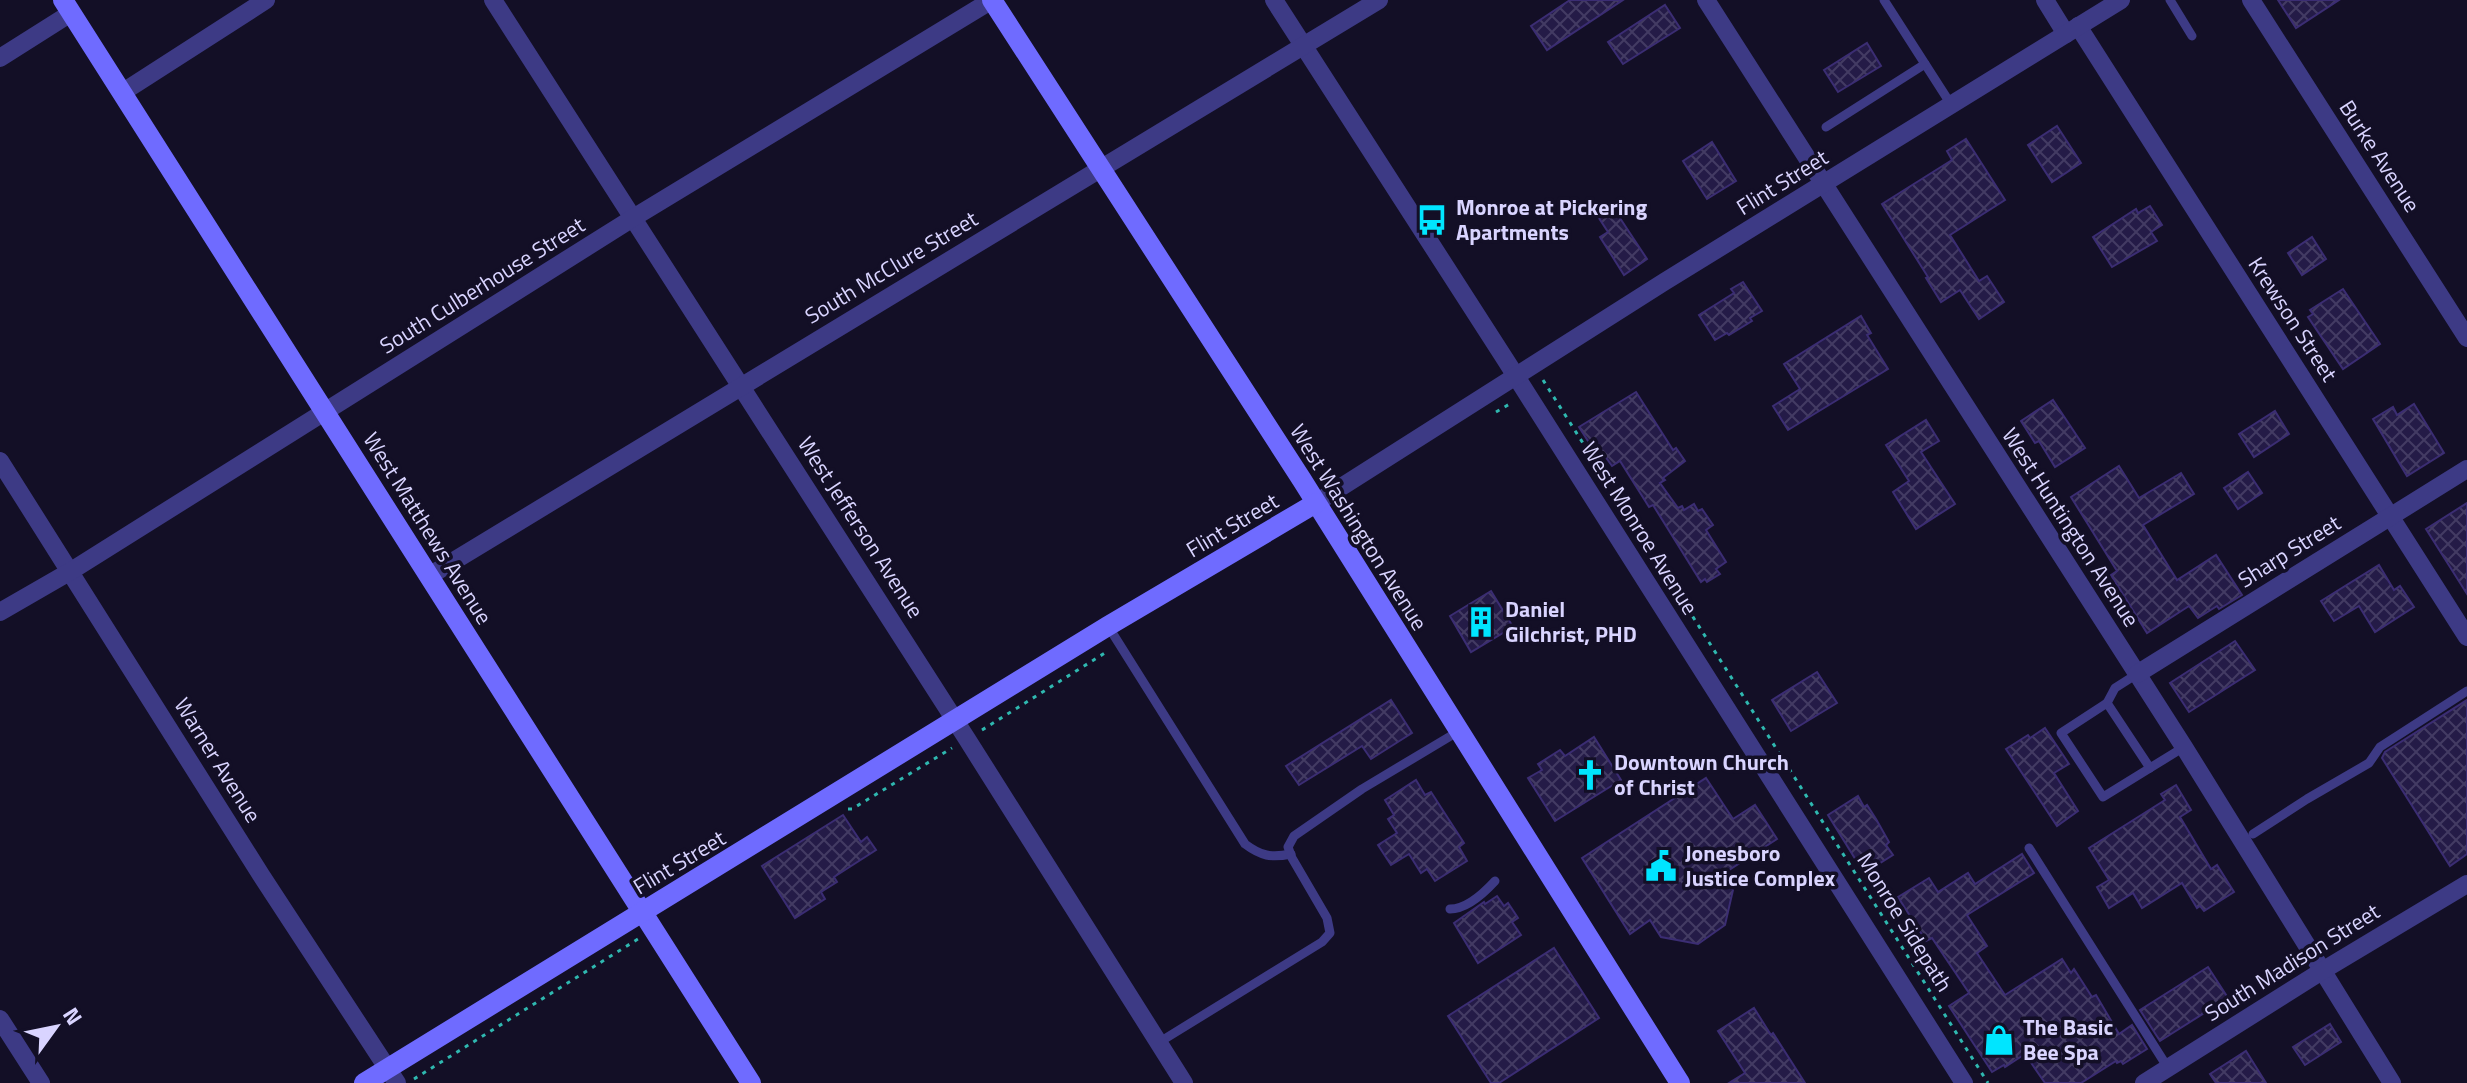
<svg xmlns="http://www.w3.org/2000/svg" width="2467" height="1083" font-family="'Titillium Web',sans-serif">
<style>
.building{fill:url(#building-cross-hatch);stroke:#3b2d73;stroke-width:2}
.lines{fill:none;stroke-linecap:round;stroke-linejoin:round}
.path{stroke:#2fb8b0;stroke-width:3;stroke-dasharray:4 6;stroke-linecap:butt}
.lane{stroke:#3d3a85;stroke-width:9}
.street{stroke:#3d3a85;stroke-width:18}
.secondary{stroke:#6f6bff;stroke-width:20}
.labels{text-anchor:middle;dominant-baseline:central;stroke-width:7;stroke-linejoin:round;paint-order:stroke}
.street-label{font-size:22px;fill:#d9d4ff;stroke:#130f26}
.poi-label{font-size:22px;font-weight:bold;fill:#d9d4ff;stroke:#130f26;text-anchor:start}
</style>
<defs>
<pattern id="building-cross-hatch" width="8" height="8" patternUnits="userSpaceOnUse" patternTransform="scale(2)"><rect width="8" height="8" fill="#241b47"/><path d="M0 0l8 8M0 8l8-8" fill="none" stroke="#433b63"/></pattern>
</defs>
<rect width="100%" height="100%" fill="#130f26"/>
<!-- building -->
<g class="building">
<path d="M1570,0h53l-76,50 -16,-24z"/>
<path d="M2278,0h61l-43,28z"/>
<path d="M1665,5l15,23 -57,36 -15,-22z"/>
<path d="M1867,43l14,23 -43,26 -14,-22z"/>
<path d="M2057,126l24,37 -29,19 -24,-37z"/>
<path d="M1966,139l39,61 -55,35 29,46 8,-5 17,26 -25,17 -19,-29 -19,12 -15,-24 2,-1 -46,-73 70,-44 -5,-9z"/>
<path d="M1712,142l24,39 -29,18 -24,-38z"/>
<path d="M1610,203l37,56 -23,16 -24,-38 8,-5 -13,-20z"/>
<path d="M2150,206l12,19 -11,7 6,9 -45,26 -19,-30 43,-28 2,4z"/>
<path d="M2312,237l14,22 -24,16 -14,-22z"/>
<path d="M1743,282l19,29 -12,7 2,3 -23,14 -2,-2 -12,7 -16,-25 35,-22 -3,-4z"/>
<path d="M2343,289l37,55 -37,25 -35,-52 5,-3 -3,-4z"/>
<path d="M1861,316l10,17 -4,2 21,34 -100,61 -15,-24 27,-17 -16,-25z"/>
<path d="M1636,392l37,58 3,-2 9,13 -22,17 2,2 -5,3 18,25 4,-2 2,4 10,-6 4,7 4,-2 11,16 -7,5 20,32 -10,7 4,5 -13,8 -2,-3 -4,3 -48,-77 -4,2 -29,-46 -8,5 -10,-14 -5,3 -18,-28z"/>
<path d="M2053,400l32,48 -30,19 -16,-26 -4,2 -14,-22z"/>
<path d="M2414,404l30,49 -37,23 -34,-57 20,-12 4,8z"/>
<path d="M2275,411l14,23 -35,23 -15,-23z"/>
<path d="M1926,420l13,21 -18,11 34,52 -39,25 -23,-37 16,-11 -23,-36z"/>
<path d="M2119,466l20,32 42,-25 13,21 -51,31 34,55 39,-25 26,40 -23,14 -2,-3 -19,12 -9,-12 -42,27 -36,-58 6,-4 -46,-74z"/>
<path d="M2248,472l14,21 -24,16 -14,-21z"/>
<path d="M2467,503v91l-41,-65z"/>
<path d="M2379,565l15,25 6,-4 14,21 -39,25 -16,-26 -25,15 -13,-20z"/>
<path d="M1491,591l22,36 -42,25 -21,-36z"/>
<path d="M2235,641l20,29 -66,42 -19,-29z"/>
<path d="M1817,672l20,31 -46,28 -19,-31z"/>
<path d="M1391,700l21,33 -41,26 -9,-13 -63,39 -13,-19z"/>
<path d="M2467,700v154l-17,12 -68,-108 3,-6z"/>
<path d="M2045,728l24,36 -15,9 24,38 -21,15 -51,-77 22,-14 2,3z"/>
<path d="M1594,737l27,43 -66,41 -27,-43 14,-8 -4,-6 22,-14 5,6z"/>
<path d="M1706,778l27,41 22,-14 22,34 -54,35 10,16 -8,35 -27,19 -37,-7 -11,-17 -20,14 -48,-76z"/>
<path d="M1416,780l9,15 6,-3 33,51 -5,4 8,14 -32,20 -8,-12 -6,4 -12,-19 -18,11 -13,-20 19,-12 -9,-14 6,-4 -9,-15z"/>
<path d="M2176,785l15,25 -11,7 31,52 6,-4 17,27 -30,19 -4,-5 -3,2 -15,-25 -40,25 -9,-15 -24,15 -12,-21 12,-7 -20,-32 76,-48 -4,-6z"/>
<path d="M1858,796l6,11 3,-2 9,14 13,23 -3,3 7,10 -29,18 -36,-58z"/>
<path d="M843,815l18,27 6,-5 9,13 -42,27 3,5 -16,10 4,7 -30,19 -33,-52z"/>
<path d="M2022,854l12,19 -67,42 20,31 -10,7 28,42 57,-36 9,14 3,-4 18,28 4,-2 23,39 13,-9 15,24 -24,15 -2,-3 -4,2 -1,-2 -35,22h-36l-20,-29 -20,13 -1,-2 -12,7 -43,-66 20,-13 -37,-55 -6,3 -28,-44 31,-19 9,14 30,-19 7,11z"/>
<path d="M1497,896l7,10 4,-3 10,15 -6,4 9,13 -43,28 -24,-40 30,-21 1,2z"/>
<path d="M1554,948l45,70 -100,65h-8l-43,-67z"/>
<path d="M2208,967l20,31 -68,43 -20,-31z"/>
<path d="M1754,1008l17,27 2,-2 32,50h-76l16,-10 -27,-42z"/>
<path d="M2330,1024l11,18 -36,23 -12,-18z"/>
<path d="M2246,1051l20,32h-50l-6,-9z"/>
</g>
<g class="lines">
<!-- path -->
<g class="path">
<path d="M1543,380l445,703"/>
<path d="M1496,412l17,-10"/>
<path d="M982,730l126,-79"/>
<path d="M848,809h4l100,-61"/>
<path d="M414,1079l224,-140"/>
</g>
<!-- lane -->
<g class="lane">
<path d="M1884,0l68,106"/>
<path d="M2170,0l22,36"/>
<path d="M1826,127l99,-63"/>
<path d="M1108,626l137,218c16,12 26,14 46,10"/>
<path d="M2137,674l-22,14 -8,15 43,65 34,-21"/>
<path d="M2107,703l-46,30 42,64 47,-29"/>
<path d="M2253,834l54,-35 62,-36 11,-16 87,-56"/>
<path d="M2029,848l139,220"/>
<path d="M1450,909c17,0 34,-16 45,-28"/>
<path d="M1158,1043l164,-101 8,-9 -3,-15 -35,-60 -4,-11 6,-11 68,-47 97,-58"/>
</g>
<!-- street -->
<g class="street">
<path d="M493,0l474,739 217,344"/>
<path d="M1274,0l231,359 459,724"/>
<path d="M1706,0l478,747 208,336"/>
<path d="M2045,0l21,34"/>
<path d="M2251,0l216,338"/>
<path d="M2078,26l389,611"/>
<path d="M0,58l71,-45"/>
<path d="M123,92l143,-92"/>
<path d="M0,461l261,414 136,208"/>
<path d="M1316,503l348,-221 457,-282"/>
<path d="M429,576l950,-576"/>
<path d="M0,612l71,-41 562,-353 359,-218"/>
<path d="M2137,674l330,-205"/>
<path d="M0,1019l41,64"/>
<path d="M2144,1083l178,-112 145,-87"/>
</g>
<!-- secondary -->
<g class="secondary">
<path d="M63,0l688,1083"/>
<path d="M992,0l310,480 378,603"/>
<path d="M364,1083l744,-457 208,-123"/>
</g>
</g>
<!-- icons -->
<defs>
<symbol id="bus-bare" viewBox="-9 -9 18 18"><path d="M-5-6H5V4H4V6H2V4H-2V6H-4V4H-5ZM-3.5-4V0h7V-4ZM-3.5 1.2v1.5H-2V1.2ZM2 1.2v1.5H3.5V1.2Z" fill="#00e5ff" stroke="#130f26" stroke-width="2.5" paint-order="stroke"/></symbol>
<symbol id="building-bare" viewBox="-9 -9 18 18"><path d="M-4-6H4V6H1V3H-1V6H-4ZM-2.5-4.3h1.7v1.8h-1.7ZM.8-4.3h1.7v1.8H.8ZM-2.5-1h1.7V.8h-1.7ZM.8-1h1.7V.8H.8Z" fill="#00e5ff" stroke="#130f26" stroke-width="2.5" paint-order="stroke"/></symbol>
<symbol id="church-bare" viewBox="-9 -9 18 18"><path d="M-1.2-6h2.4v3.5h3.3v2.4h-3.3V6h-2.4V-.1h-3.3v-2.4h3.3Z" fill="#00e5ff" stroke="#130f26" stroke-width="2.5" paint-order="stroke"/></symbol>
<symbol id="civic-bare" viewBox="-9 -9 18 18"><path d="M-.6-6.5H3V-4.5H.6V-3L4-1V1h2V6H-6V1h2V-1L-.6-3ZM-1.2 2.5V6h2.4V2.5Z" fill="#00e5ff" stroke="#130f26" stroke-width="2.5" paint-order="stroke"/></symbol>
<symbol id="shop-bare" viewBox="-9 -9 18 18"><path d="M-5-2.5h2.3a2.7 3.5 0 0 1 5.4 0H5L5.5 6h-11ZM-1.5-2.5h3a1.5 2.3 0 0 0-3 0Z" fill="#00e5ff" stroke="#130f26" stroke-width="2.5" paint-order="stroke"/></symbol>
</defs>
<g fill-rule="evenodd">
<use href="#bus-bare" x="1410" y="198" width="44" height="44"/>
<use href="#building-bare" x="1459" y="600" width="44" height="44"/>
<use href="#church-bare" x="1568" y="753" width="44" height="44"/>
<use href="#civic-bare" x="1639" y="844" width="44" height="44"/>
<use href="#shop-bare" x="1977" y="1018" width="44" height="44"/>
</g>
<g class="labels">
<!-- street labels -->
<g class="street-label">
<text transform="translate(2380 156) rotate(57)">Burke Avenue</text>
<text transform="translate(1782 182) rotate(-32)">Flint Street</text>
<text transform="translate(891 267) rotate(-31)">South McClure Street</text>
<text transform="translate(482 285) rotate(-32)">South Culberhouse Street</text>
<text transform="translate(2293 319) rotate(57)">Krewson Street</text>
<text transform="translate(1232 525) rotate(-31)">Flint Street</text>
<text transform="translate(861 527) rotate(57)">West Jefferson Avenue</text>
<text transform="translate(1359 527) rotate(58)">West Washington Avenue</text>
<text transform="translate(2071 527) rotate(57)">West Huntington Avenue</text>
<text transform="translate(428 528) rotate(58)">West Matthews Avenue</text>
<text transform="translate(1640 528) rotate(58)">West Monroe Avenue</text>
<text transform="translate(2289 551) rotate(-32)">Sharp Street</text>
<text transform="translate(218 760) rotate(58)">Warner Avenue</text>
<text transform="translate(679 862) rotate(-31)">Flint Street</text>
<text transform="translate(1905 922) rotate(58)">Monroe Sidepath</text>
<text transform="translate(2292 962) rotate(-32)">South Madison Street</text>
</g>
<!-- poi labels -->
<g class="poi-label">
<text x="1456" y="207">Monroe at Pickering<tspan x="1456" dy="25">Apartments</tspan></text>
<text x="1505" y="609">Daniel<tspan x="1505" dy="25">Gilchrist, PHD</tspan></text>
<text x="1614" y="762">Downtown Church<tspan x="1614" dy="25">of Christ</tspan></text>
<text x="1685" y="853">Jonesboro<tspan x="1685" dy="25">Justice Complex</tspan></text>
<text x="2023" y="1027">The Basic<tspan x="2023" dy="25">Bee Spa</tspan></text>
</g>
</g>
<!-- north arrow -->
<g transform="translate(56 1027) rotate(57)" stroke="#130f26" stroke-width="6" paint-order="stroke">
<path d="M0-6L14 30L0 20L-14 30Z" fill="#d9d4ff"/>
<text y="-12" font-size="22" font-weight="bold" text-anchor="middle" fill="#d9d4ff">N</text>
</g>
</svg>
